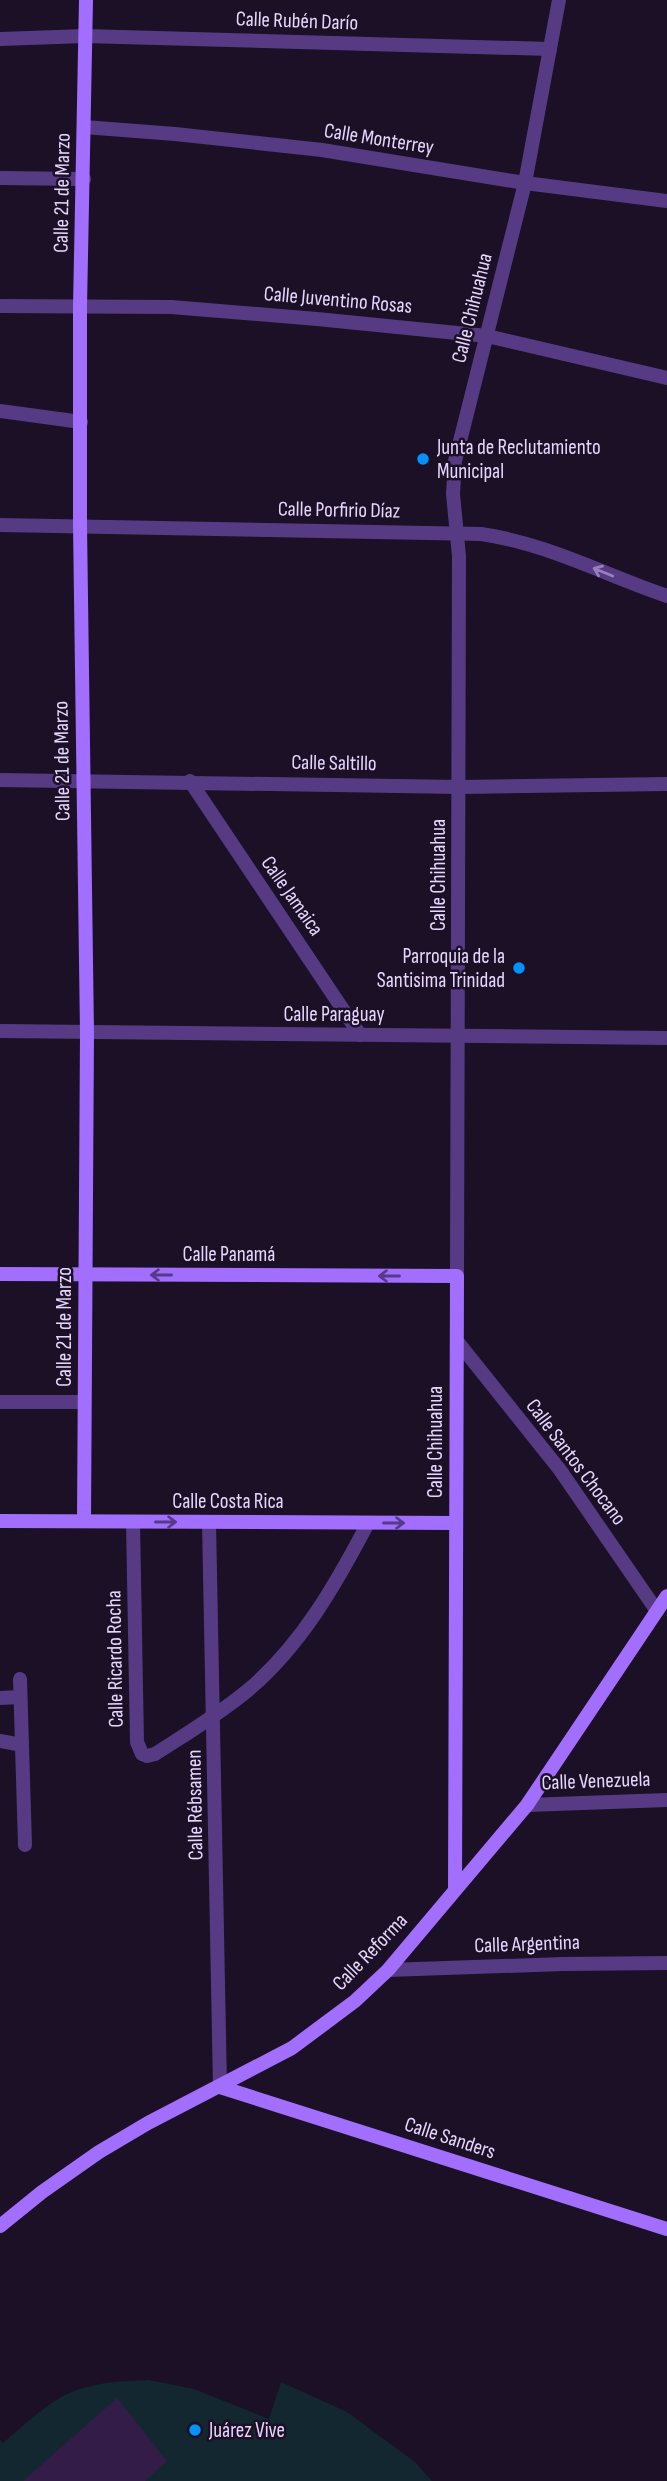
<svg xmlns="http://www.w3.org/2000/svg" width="667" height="2481" font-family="'Sofia Sans Condensed',sans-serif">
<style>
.green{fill:#132730}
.building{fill:#331c47}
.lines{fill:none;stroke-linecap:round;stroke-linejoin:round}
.street{stroke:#563b84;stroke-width:14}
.secondary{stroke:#a16efd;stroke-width:14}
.oneway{stroke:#9880bb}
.oneway2{stroke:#573a87}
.poi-dot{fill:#0591fb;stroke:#1b1026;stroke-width:2.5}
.labels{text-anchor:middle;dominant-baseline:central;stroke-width:5;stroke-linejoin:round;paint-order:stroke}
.street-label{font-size:21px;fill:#e8d5fe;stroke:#1b1026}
.poi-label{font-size:21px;fill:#e8d5fe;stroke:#1b1026;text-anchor:start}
</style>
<rect width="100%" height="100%" fill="#1b1026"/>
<!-- green -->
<path class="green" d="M149,2380l45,9 75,30 12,-37 66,30 68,50 17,19h-432v-41l3,3c20,-17 47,-43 71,-52 24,-9 50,-10 75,-11z"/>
<!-- building -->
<path class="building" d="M117,2398l50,63 -22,20h-122z"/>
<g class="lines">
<!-- street -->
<g class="street">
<path d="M0,39l85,-3 465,13"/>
<path d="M84,127l91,7 147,16 203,33 142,18"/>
<path d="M0,178l84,1"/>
<path d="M0,306l171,1 146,12 170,17 180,42"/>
<path d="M0,411l81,11"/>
<path d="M0,525l481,9c65,9 124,41 186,62"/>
<path d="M0,780l460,7 207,-3"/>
<path d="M190,781l170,254"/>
<path d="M0,1031l667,7"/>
<path d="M457,1276l2,-720 -6,-62 2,-33 70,-278 34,-183"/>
<path d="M457,1341l103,129 97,141"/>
<path d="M0,1402h84"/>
<path d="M133,1522l4,220 5,12 5,2 8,-2c31,-20 63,-39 92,-63 54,-45 89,-107 121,-168"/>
<path d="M209,1522l11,565"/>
<path d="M20,1679l5,166"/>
<path d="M0,1698l20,-1"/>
<path d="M0,1741l22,4"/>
<path d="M527,1805l140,-5"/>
<path d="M388,1970l175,-6 104,-1"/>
</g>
<!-- secondary -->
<g class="secondary">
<path d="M0,1274l457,2 -2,613"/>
<path d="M0,1521l456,2"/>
<path d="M84,1521l3,-488 -7,-508v-218l6,-307"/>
<path d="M220,2087l447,142"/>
<path d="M0,2226l42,-34 57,-40 49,-29 144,-75 63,-47 33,-31 139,-165 140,-209"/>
</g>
</g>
<!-- one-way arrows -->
<defs><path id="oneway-shaft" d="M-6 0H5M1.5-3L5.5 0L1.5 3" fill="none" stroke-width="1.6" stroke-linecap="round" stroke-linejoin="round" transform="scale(1.75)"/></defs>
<use class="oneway" href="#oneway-shaft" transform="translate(603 572) rotate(-158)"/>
<g class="oneway2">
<use href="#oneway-shaft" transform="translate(161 1275) rotate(-180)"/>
<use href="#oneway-shaft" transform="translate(389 1276) rotate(-180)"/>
<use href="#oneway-shaft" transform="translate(166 1522)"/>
<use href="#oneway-shaft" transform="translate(394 1523)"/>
</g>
<!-- markers -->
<g class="poi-dot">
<circle cx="423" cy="459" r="7"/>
<circle cx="519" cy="968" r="7"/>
<circle cx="195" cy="2430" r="7"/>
</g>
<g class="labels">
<!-- street labels -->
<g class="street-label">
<text transform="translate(297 21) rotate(2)">Calle Rubén Darío</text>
<text transform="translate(379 139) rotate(9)">Calle Monterrey</text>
<text transform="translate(62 193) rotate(-89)">Calle 21 de Marzo</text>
<text transform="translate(338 300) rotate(5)">Calle Juventino Rosas</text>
<text transform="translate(472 308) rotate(-76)">Calle Chihuahua</text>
<text transform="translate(339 510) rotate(1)">Calle Porfirio Díaz</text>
<text transform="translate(62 761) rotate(-91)">Calle 21 de Marzo</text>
<text transform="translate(334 763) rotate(1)">Calle Saltillo</text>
<text transform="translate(438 875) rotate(-90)">Calle Chihuahua</text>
<text transform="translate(292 896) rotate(55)">Calle Jamaica</text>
<text x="334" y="1014">Calle Paraguay</text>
<text x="229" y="1254">Calle Panamá</text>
<text transform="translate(64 1327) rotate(-90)">Calle 21 de Marzo</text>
<text transform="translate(435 1442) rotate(-90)">Calle Chihuahua</text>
<text transform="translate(576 1462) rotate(53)">Calle Santos Chocano</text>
<text x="228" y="1501">Calle Costa Rica</text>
<text transform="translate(115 1659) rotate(-91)">Calle Ricardo Rocha</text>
<text transform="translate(596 1781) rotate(-2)">Calle Venezuela</text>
<text transform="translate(195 1805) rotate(-91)">Calle Rébsamen</text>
<text transform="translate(527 1944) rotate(-2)">Calle Argentina</text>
<text transform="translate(370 1952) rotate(-46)">Calle Reforma</text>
<text transform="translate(450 2138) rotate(18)">Calle Sanders</text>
</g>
<!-- poi labels -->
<g class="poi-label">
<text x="437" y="447">Junta de Reclutamiento<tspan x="437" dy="24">Municipal</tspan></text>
<text x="505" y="956" text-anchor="end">Parroquia de la<tspan x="505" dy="24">Santisima Trinidad</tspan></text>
<text x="209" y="2430">Juárez Vive</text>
</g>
</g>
</svg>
